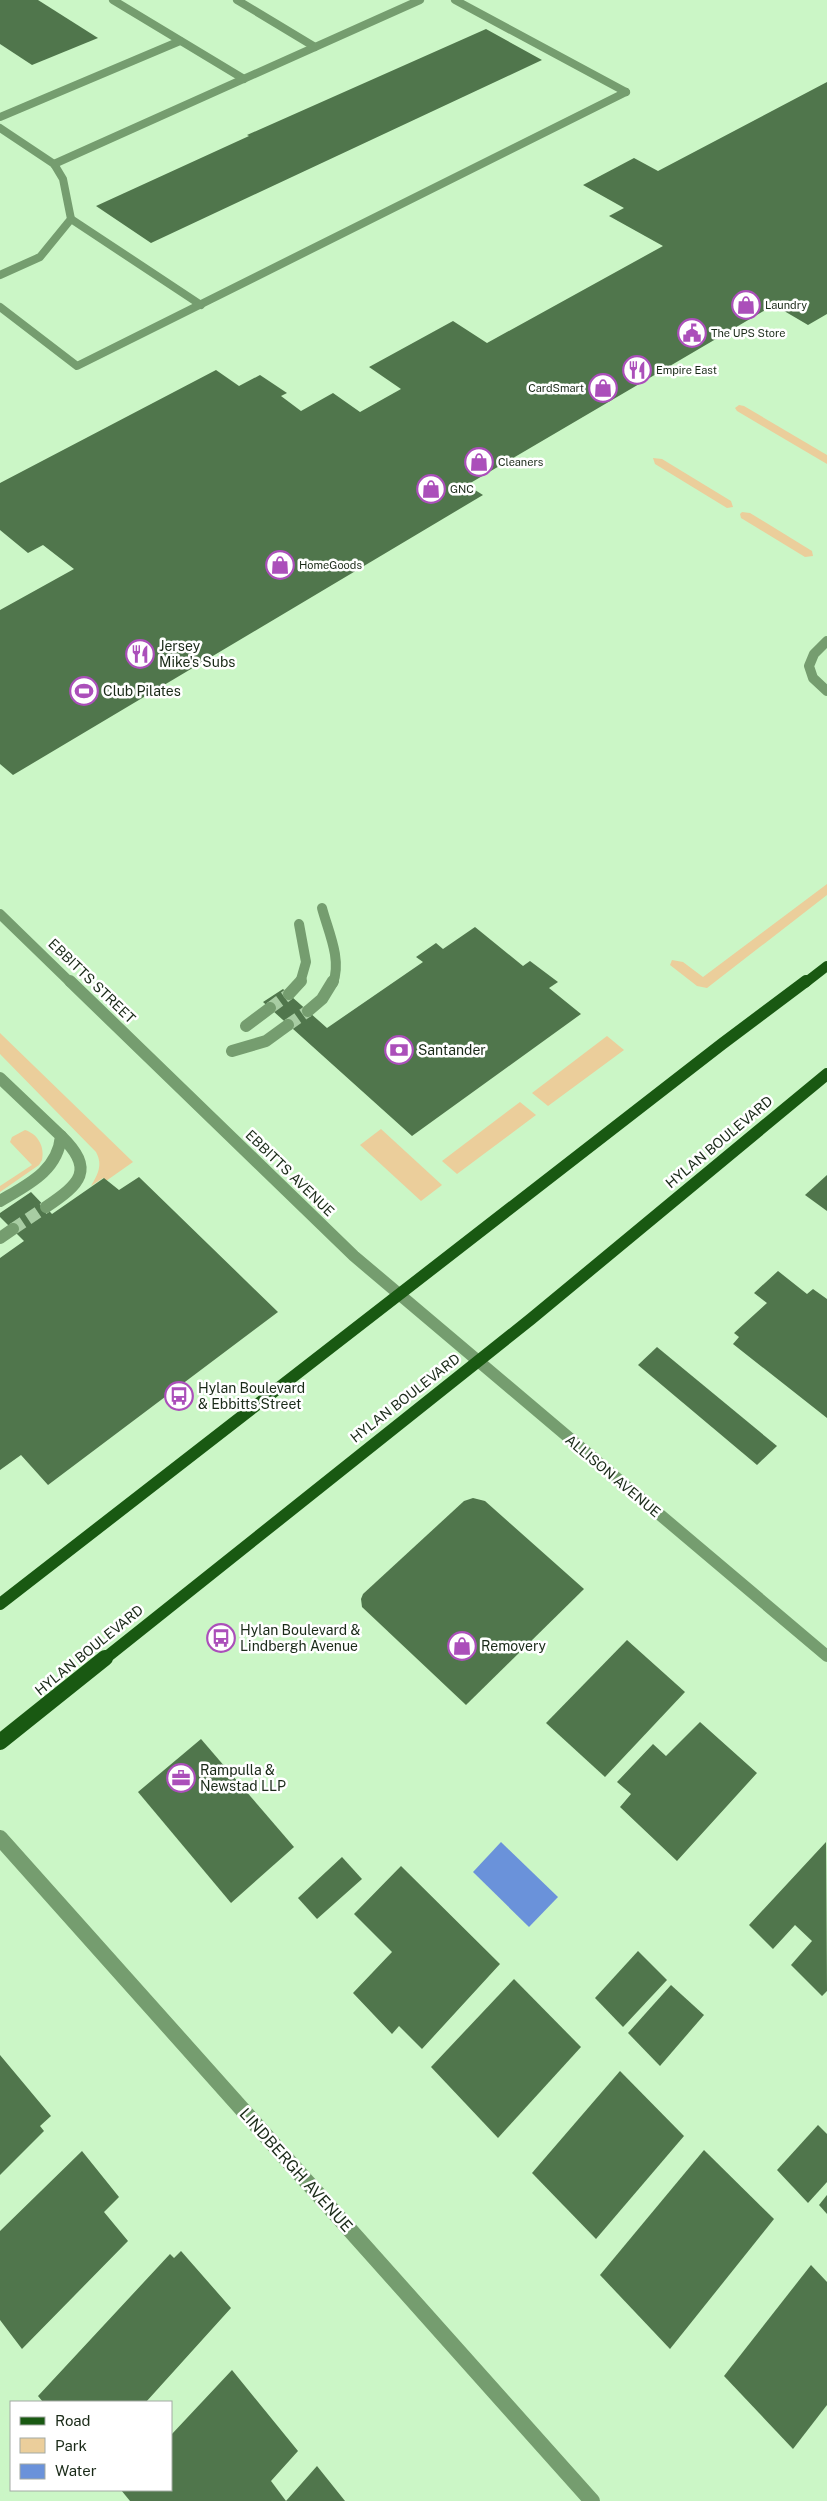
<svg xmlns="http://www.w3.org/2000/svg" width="827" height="2501" font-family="'Public Sans',sans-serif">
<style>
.green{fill:#ebce9b}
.water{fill:#6a92da}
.building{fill:#50764c}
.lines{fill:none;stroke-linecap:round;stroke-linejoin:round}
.minor-tunnel{stroke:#a8cda3;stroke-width:12;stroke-dasharray:12 6;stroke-linecap:butt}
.minor-far3{stroke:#759d6f;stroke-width:8}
.minor-far2{stroke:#759d6f;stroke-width:10}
.minor-far1{stroke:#759d6f;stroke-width:12}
.minor{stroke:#759d6f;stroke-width:16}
.major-far2{stroke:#195912;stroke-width:10}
.major-far1{stroke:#195912;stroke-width:12}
.major{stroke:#195912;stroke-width:16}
.labels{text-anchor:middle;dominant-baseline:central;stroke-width:5;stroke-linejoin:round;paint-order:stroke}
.far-poi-label{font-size:11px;fill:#1a2a18;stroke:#fff;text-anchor:start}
.poi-label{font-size:14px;fill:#1a2a18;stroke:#fff;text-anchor:start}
.street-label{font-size:14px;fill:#1a2a18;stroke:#fff}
.near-street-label{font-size:16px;fill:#1a2a18;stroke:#fff}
</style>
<rect width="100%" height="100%" fill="#cbf6c6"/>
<!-- green -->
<g class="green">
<path d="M739,405l5,1 83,49v9l-90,-53 -2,-3z"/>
<path d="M653,458l9,1 69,42 2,6 -6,1 -72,-44z"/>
<path d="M742,512l8,1 62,38 1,5 -8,1 -64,-39 -1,-4z"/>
<path d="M827,884v11l-120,93 -10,-2 -27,-21 2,-5 11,2 20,15z"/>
<path d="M0,1033l133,129 -27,19 -3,-3 -12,8c7,-12 12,-21 5,-34l-96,-98z"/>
<path d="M607,1036l17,14 -76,56 -16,-13z"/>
<path d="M520,1102l16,13 -79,59 -15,-13z"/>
<path d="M381,1129l61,56 -21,16 -61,-56z"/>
<path d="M25,1130c13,4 20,17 17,30l-3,5 -39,27v-6l32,-21 -22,-23 2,-5z"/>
</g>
<!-- water -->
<path class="water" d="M501,1842l57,55 -29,30 -56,-55z"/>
<!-- building -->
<g class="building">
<path d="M0,0h38l60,38 -66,27 -32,-21z"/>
<path d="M486,29l56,31 -391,183 -55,-37 153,-70 -2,-1z"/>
<path d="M827,82v232l-19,11 -34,-20 -307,180 16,10 -470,280 -13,-11v-154l74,-41 -31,-24 -15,8 -28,-23v-47l216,-113 23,16 21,-11 27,18 -6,3 20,15 32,-18 27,19 41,-23 -32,-22 84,-46 34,22 176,-97 -54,-30 15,-8 -41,-23 51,-27 24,13z"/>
<path d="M475,927l48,39 7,-5 28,21 -9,6 32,26 -169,122 -149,-134 20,-13 44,39 96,-66 -7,-5 20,-14 7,6z"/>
<path d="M827,1175v36l-22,-16z"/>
<path d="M139,1177l139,135 -230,173 -27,-30 -21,15v-212l24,-17 -24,-24v-4l31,-21 21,22 52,-36 15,12z"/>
<path d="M778,1271l29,23 6,-5 14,10v119l-94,-74 6,-7 -5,-4 33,-30 -13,-10z"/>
<path d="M657,1347l120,99 -20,19 -119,-100z"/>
<path d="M473,1498l12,3 99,88 -118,116 -104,-98 -1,-8 2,-5 101,-93z"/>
<path d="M627,1640l58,52 -80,85 -59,-54z"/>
<path d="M700,1722l57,51 -80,88 -57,-54 11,-13 -14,-12 36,-38 13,12z"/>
<path d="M201,1739l93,108 -63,56 -93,-111z"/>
<path d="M826,1842l1,149 -5,5 -31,-31 21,-24 -17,-16 -22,24 -24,-24z"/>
<path d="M342,1857l20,22 -45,40 -19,-21z"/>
<path d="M401,1866l99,98 -78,85 -23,-23 -7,8 -39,-41 39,-41 -38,-38z"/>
<path d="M638,1951l29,29 -44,47 -28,-29z"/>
<path d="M514,1979l67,68 -83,91 -67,-71z"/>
<path d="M671,1985l33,30 -44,51 -32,-33z"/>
<path d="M0,2055l51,61 -11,10 4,5 -44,44z"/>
<path d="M620,2071l64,65 -88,103 -64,-66z"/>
<path d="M818,2125l9,9v48l-19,21 -31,-33z"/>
<path d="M704,2150l70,69 -104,130 -70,-74z"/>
<path d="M82,2151l37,46 -15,15 24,29 -106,108 -22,-29v-89z"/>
<path d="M827,2195v19l-8,-9z"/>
<path d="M181,2251l50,57 -85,94h-103l-5,-6 132,-142 4,4z"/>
<path d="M811,2265l16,17v123l-34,44 -69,-73z"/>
<path d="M232,2370l66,81 -27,30 15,20 31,-35 28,35h-215l-9,-11h50v-55z"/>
</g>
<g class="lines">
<!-- minor-tunnel -->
<g class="minor-tunnel">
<path d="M270,1008l19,-14"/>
<path d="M288,1025l20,-14"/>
<path d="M13,1229l33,-22"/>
</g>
<!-- minor-far3 -->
<g class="minor-far3">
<path d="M113,0l131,79"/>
<path d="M237,0l78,47"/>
<path d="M455,0l171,92"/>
<path d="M0,117l180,-76"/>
<path d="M0,128l54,36 9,15 8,40 -31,38 -40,18"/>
<path d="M54,164l366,-164"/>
<path d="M71,219l130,86"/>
<path d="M0,307l77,59 549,-274"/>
</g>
<!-- minor-far2 -->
<g class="minor-far2">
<path d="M827,641l-13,13 -5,12 4,12 14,13"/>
<path d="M322,908c6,23 20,51 11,75"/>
<path d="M0,914l71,69"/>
<path d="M299,924l7,38 -6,21"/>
</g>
<!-- minor-far1 -->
<g class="minor-far1">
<path d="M70,981l284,275 473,400"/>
<path d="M289,994l12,-13"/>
<path d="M308,1011l14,-12 11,-18"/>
<path d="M246,1026l24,-18"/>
<path d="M232,1051l34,-10 22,-16"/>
<path d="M0,1078l61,58c-3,35 -34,49 -61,65"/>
<path d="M46,1207c34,-23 50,-37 15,-71"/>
<path d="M0,1238l13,-9"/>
</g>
<!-- minor -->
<path class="minor" d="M0,1838l592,663"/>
<!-- major-far2 -->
<path class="major-far2" d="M805,983l22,-17"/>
<!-- major-far1 -->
<g class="major-far1">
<path d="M0,1604l722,-560 84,-63"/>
<path d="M103,1660l428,-341 296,-245"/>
</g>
<!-- major -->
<path class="major" d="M0,1742l105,-84"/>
</g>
<!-- icons -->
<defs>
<symbol id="shop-ring" viewBox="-11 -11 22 22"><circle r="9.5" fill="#fff" stroke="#ab4fba" stroke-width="1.5"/><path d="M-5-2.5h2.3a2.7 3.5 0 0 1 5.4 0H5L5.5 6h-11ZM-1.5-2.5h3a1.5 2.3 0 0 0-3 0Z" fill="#ab4fba"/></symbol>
<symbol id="civic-ring" viewBox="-11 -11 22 22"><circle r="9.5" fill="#fff" stroke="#ab4fba" stroke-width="1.5"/><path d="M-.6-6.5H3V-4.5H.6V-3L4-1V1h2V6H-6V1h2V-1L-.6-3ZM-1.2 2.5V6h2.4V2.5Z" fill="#ab4fba"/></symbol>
<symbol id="restaurant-ring" viewBox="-11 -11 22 22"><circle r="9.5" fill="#fff" stroke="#ab4fba" stroke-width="1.5"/><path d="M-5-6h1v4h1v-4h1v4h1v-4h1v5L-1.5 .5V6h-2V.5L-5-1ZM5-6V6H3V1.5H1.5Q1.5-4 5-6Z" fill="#ab4fba"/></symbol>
<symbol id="stadium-ring" viewBox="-11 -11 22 22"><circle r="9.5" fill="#fff" stroke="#ab4fba" stroke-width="1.5"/><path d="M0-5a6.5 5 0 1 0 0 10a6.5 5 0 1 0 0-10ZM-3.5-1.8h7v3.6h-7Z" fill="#ab4fba"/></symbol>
<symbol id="bank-ring" viewBox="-11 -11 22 22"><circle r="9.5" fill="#fff" stroke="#ab4fba" stroke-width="1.5"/><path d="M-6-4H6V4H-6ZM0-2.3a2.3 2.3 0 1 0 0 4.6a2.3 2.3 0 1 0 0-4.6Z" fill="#ab4fba"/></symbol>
<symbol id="bus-ring" viewBox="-11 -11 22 22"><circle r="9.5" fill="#fff" stroke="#ab4fba" stroke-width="1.5"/><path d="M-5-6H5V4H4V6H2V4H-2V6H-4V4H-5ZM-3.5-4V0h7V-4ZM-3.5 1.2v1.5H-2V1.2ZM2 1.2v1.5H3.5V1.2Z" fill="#ab4fba"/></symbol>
<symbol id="office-ring" viewBox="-11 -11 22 22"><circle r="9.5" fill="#fff" stroke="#ab4fba" stroke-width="1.5"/><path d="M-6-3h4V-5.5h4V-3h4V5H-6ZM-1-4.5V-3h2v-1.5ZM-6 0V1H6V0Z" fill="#ab4fba"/></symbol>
</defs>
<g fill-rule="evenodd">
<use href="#shop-ring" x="730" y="289" width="32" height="32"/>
<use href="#civic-ring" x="676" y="317" width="32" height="32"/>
<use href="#restaurant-ring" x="621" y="354" width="32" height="32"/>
<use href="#shop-ring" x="587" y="372" width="32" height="32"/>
<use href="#shop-ring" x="463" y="446" width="32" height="32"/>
<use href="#shop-ring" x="415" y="473" width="32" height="32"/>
<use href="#shop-ring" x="264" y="549" width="32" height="32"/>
<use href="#restaurant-ring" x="124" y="638" width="32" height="32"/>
<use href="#stadium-ring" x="68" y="675" width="32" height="32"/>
<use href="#bank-ring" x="383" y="1034" width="32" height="32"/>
<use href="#bus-ring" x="163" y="1380" width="32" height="32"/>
<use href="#bus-ring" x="205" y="1622" width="32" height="32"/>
<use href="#shop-ring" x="446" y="1630" width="32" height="32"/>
<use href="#office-ring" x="165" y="1762" width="32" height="32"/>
</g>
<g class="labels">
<!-- far-poi labels -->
<g class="far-poi-label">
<text x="765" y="305">Laundry</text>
<text x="711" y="333">The UPS Store</text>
<text x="656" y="370">Empire East</text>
<text x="584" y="388" text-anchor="end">CardSmart</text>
<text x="498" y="462">Cleaners</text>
<text x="450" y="489">GNC</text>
<text x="299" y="565">HomeGoods</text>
</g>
<!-- poi labels -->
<g class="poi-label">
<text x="159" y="646">Jersey<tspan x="159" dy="16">Mike's Subs</tspan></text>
<text x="103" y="691">Club Pilates</text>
<text x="418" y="1050">Santander</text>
<text x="198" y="1388">Hylan Boulevard<tspan x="198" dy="16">&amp; Ebbitts Street</tspan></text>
<text x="240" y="1630">Hylan Boulevard &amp;<tspan x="240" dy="16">Lindbergh Avenue</tspan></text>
<text x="481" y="1646">Removery</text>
<text x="200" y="1770">Rampulla &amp;<tspan x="200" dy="16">Newstad LLP</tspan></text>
</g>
<!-- street labels -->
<g class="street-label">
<text transform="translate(92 981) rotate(44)">EBBITTS STREET</text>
<text transform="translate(719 1142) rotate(-40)">HYLAN BOULEVARD</text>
<text transform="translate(290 1173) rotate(44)">EBBITTS AVENUE</text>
<text transform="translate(405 1398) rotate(-38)">HYLAN BOULEVARD</text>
<text transform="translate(613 1476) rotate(40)">ALLISON AVENUE</text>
<text transform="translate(89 1650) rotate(-39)">HYLAN BOULEVARD</text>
</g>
<!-- near-street labels -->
<g class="near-street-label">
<text transform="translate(296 2170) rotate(48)">LINDBERGH AVENUE</text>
</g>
</g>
<!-- legend -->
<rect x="10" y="2401" width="162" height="90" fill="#ffffff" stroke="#a3aaa3"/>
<rect x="20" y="2417" width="25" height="8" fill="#195912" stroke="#a3aaa3"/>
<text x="55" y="2426" font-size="15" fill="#1a2a18">Road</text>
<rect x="20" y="2438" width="25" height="15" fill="#ebce9b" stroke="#a3aaa3"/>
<text x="55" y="2451" font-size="15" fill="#1a2a18">Park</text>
<rect x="20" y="2464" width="25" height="15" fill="#6a92da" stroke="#a3aaa3"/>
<text x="55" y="2476" font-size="15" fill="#1a2a18">Water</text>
</svg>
